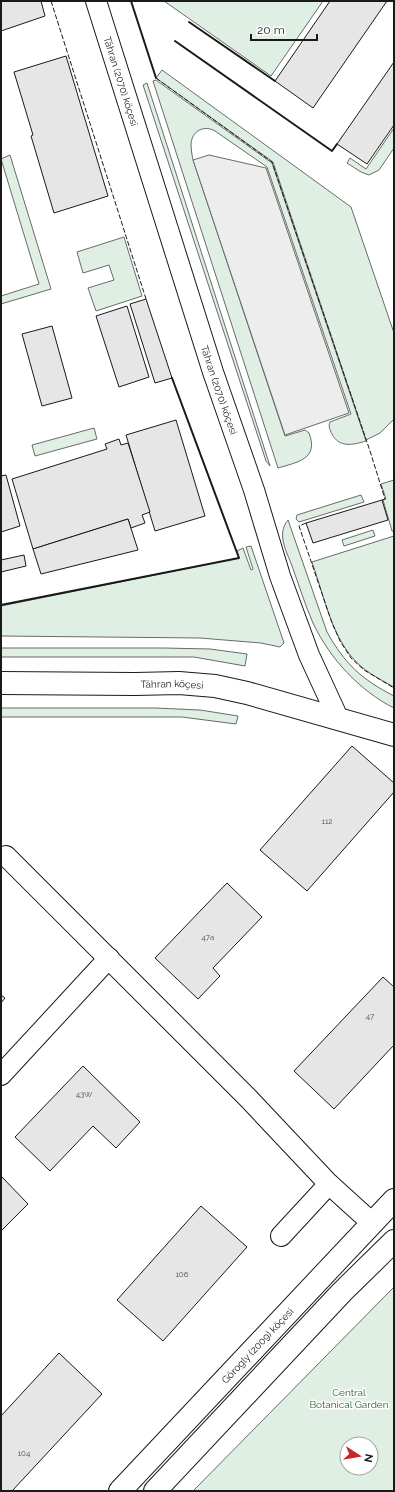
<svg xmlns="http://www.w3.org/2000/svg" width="395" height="1492" font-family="Raleway,sans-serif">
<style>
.green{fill:#e0efe3;stroke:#6a6a6a;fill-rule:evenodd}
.parking{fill:#ededed;stroke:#6a6a6a}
.building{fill:#e6e6e6;stroke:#1a1a1a}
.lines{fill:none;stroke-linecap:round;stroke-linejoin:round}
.street-casing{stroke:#1a1a1a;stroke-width:22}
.secondary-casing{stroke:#1a1a1a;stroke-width:24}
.street{stroke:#fff;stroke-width:20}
.secondary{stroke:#fff;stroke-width:22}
.fence{stroke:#1a1a1a;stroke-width:1;stroke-dasharray:5 2;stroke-linecap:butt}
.wall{stroke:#1a1a1a;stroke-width:2}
.labels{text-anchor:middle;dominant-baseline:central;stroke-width:3;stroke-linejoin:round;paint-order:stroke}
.number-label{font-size:8px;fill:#4d4d4d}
.street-label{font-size:10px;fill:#1a1a1a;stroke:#fff}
.park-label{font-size:10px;fill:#2b5a34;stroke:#fff}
</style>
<rect width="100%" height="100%" fill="#fff"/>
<!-- green -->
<g class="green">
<path d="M164,1h159l-52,75z"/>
<path d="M162,70l189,137 43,126v86l-14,14 -14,7 -93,-278 -117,-84z"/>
<path d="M156,80l116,83 94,278c-13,4 -27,7 -34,-7 -2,-4 -4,-8 -2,-12l21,-8 -84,-247 -52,-36c-10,-6 -23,-1 -24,13 0,5 1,11 2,16l92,276 20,-6 4,3c10,26 -11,29 -31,35l-125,-387z"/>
<path d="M147,83l123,383 -4,-5 -123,-376z"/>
<path d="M394,128v20l-15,22 -10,5 -8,-3 -14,-9 3,-5 16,11z"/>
<path d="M10,155l41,134 -50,15v-8l38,-12 -38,-125z"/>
<path d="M124,237l18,59 -46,15 -8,-23 26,-8 -5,-15 -26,8 -6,-21z"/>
<path d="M94,428l3,11 -62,17 -3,-11z"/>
<path d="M394,480v51h-2l-9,-31 3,-1 -5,-15z"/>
<path d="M361,495l3,7 -65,20 -3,-3 1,-4z"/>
<path d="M288,520l39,112c18,32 34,47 67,64v12c-34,-17 -64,-49 -81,-85 -8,-18 -14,-38 -21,-57 -5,-14 -16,-32 -4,-46z"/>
<path d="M373,530l2,6 -31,10 -2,-6z"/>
<path d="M394,536v151c-15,-8 -32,-17 -43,-31 -21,-26 -28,-63 -39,-94z"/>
<path d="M251,546l33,97 -4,4 -19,-4 -61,-5 -199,-2v-30l238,-48 -2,-7 6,-3 8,22 2,-1 -7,-22z"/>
<path d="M164,648l46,1 37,5 -2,12 -51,-9h-193v-9z"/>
<path d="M155,708l45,2 38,6 -2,8 -54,-7h-181v-9z"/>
<path d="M394,1287v204h-201zM347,1444h24v24h-24z"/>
</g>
<!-- parking -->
<path class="parking" d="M209,155l57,13 83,245 -64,22 -92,-275z"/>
<!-- building -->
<g class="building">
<path d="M1,1h40l4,15 -44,15z"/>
<path d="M330,1h57l-74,107 -38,-27z"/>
<path d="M66,56l42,140 -54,17 -23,-77 2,-1 -19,-63z"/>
<path d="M394,62v63l-27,39 -30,-20z"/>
<path d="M146,299l26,79 -17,5 -25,-79z"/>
<path d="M127,306l22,71 -30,10 -23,-71z"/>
<path d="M52,326l20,72 -30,8 -20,-72z"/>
<path d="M176,420l29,96 -50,15 -29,-96z"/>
<path d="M119,439l2,6 7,-2 22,69 -8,3 3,8 -14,5 -3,-9 -95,30 -21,-70 95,-30 -2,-5z"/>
<path d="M6,475l14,51 -19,6v-56z"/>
<path d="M382,500l6,20 -75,23 -7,-20z"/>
<path d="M128,519l10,31 -97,24 -8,-25z"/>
<path d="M24,555l2,11 -25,6v-12z"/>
<path d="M352,746l42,37v9l-87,99 -47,-41z"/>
<path d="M227,883l35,34 -49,51 7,8 -22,23 -43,-41z"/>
<path d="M383,977l11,10v58l-60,64 -40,-38z"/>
<path d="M1,995l4,3 -4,5z"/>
<path d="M83,1066l57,56 -24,26 -23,-22 -43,45 -35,-34z"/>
<path d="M1,1176l27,28 -27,27z"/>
<path d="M201,1206l46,41 -84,94 -46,-41z"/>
<path d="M59,1353l43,41 -90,97h-11v-75z"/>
</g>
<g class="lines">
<defs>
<g id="street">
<path id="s1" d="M96,1l117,371 41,118 26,86 29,79 29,63"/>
<path d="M6,856l242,242 81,86 43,39"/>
<path d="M1,1075l108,-117"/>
<path d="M281,1236l48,-52"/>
</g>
<g id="secondary">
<path id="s2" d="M1,683l134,1 44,-1 36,3 32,7 147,42"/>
<path id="s3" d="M120,1491l274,-291"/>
<path d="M155,1491l187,-199 52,-51"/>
</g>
</defs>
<!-- street casing -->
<use href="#street" class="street-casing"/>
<!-- secondary casing -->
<use href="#secondary" class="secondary-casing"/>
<!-- street -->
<use href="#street" class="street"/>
<!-- secondary -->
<use href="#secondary" class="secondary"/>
<!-- fence -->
<g class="fence">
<path d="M51,1l95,298"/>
<path d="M156,78l116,84 98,289 15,48 -3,1"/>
<path d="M306,523l-7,3 33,97 8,18 11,17 13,12 30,18"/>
</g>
<!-- wall -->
<g class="wall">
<path d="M131,1l25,77"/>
<path d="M189,22l86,59"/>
<path d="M175,41l157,110 5,-7"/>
<path d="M1,605l238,-47 -67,-180"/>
</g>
</g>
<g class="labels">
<!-- number labels -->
<g class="number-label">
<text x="327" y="821">112</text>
<text x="208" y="937">47a</text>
<text x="370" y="1016">47</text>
<text x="84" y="1094">43W</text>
<text x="182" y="1274">106</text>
<text x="24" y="1453">104</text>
</g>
<!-- street labels -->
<g class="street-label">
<text stroke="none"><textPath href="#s1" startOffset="84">Tähran (2070) köçesi</textPath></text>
<text stroke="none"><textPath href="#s1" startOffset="408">Tähran (2070) köçesi</textPath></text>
<text stroke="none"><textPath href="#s2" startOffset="171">Tähran köçesi</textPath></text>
<text stroke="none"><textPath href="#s3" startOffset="200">Görogly (2009) köçesi</textPath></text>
</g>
<!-- park labels -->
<g class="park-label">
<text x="349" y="1392">Central<tspan x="349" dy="12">Botanical Garden</tspan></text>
</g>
</g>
<!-- border -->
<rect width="395" height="1492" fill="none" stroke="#1a1a1a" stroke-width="4"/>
<!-- north arrow -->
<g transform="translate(359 1456) rotate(102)"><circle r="19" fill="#ffffff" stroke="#a3a3a3"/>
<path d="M0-3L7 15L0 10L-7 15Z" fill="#c62828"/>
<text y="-6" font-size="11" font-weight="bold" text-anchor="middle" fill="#1a1a1a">N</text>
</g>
<!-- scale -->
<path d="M251 34v6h66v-6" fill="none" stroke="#1a1a1a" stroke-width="2"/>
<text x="257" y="34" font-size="12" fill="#1a1a1a" stroke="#ffffff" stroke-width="3" paint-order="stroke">20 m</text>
</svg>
